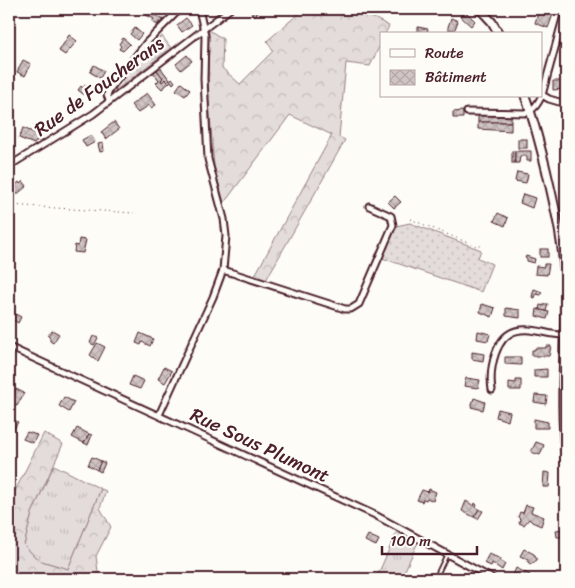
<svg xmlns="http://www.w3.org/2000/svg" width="575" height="588" font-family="Sriracha,sans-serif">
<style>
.grass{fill:url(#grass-tufts);stroke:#967e82}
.forest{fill:url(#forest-crowns);stroke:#967e82}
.garden{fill:url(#garden-dots);stroke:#967e82}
.building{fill:url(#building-cross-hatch);stroke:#4a1f2b}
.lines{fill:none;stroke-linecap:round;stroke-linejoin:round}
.service-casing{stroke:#4a1f2b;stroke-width:6}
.minor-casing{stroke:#4a1f2b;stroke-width:9}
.secondary-casing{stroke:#4a1f2b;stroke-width:11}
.path{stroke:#4a1f2b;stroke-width:1;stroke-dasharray:1 4;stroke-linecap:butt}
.service{stroke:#fdfcf7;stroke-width:2.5}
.minor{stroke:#fdfcf7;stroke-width:5}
.secondary{stroke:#fdfcf7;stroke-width:7}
.labels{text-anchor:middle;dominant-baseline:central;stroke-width:5;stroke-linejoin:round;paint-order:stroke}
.street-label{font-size:19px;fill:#4a1f2b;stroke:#fdfcf7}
</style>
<defs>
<pattern id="grass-tufts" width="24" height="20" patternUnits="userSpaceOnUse" patternTransform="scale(1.25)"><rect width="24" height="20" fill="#e3dcda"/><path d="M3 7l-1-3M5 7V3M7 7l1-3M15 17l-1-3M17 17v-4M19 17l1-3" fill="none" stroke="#c4bcbb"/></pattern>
<pattern id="forest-crowns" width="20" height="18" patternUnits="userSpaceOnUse" patternTransform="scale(1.25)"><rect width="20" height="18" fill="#e3dcda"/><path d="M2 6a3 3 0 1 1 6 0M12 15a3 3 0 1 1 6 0" fill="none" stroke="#c4bcbb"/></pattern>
<pattern id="garden-dots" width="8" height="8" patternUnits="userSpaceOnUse" patternTransform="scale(1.25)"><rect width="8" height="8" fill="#e3dcda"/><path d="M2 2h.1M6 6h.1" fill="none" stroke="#c4bcbb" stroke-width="1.8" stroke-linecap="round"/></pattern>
<pattern id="building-cross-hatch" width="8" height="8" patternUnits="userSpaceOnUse" patternTransform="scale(1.25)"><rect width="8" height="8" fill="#d0c5c4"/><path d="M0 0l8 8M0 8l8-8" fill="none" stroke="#b4a9a9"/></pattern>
</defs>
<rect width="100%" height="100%" fill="#fdfcf7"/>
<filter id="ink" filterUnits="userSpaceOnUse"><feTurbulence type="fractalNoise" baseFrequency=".02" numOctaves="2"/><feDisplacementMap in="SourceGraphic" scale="10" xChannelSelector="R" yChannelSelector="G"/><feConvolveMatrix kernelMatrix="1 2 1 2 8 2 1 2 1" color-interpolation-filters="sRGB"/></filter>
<g filter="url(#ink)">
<!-- grass -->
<g class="grass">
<path d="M162,36l9,12 -56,43 1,-5 40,-48 2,2z"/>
<path d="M54,465l47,24 -33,80 -30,-9 -14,-15 8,-32z"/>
<path d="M397,531l21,11 -17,37h-25z"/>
</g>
<!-- forest -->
<g class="forest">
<path d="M304,9h53l32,17 -4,8h-4v9l-11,23 -24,-3 -7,74 6,3 -79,140 -12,-3 78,-142 -42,-20 -66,88 -10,-37 -6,-75 1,-61 14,9 -1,29 18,16 33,-33 -6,-10z"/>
<path d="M44,433l19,11 -31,69 -8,32 14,15 30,9 33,-80 5,2 -6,17 11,19 -15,29 3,23h-90v-76z"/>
</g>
<!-- garden -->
<path class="garden" d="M410,223l71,27 -3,8 14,6 -11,28 -99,-34 14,-32z"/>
<!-- building -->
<g class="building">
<path d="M146,9l18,11 -2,4 -3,-2 -1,3 -6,-3 2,-3 -10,-5z"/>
<path d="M250,9h12l-8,7 -5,-6z"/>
<path d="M464,10l11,11 -4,5 -11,-10z"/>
<path d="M539,10l7,2v-2l8,2 -6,16 -13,-5z"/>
<path d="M186,18l6,7 -10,7 -5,-7z"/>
<path d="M451,18l7,3 -3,8 -3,1 -4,-1v-2z"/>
<path d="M418,27l10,2 -1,4 -9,-1z"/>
<path d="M135,28l7,6 -5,6 -7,-6z"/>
<path d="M69,35l8,6 -12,14 -6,-4z"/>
<path d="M123,38l7,6 -7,7 -4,-2 2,-3 -2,-2z"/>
<path d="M187,55l5,6 -11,9 -5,-6z"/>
<path d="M23,60l8,4 -6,12 -8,-4z"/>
<path d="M94,65l10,6 -4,7 -10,-6z"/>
<path d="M160,67l10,13 2,-2 3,4 -2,2 -2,-3 -2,2 -4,-4 -3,3 -1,-2 2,-2 -6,-8z"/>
<path d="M157,70l6,8 -2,2 1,2 3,-3 4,4 -7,6 -6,-6 3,-3 -6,-8z"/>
<path d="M553,81h11v8l-11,1z"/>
<path d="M181,83l9,7 -5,6 -9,-6z"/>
<path d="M86,84l8,6 -6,8 -10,-8 3,-4 2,2z"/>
<path d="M147,93l9,12 -5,3 -2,-3 -11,8 -7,-8z"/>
<path d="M72,102l7,8 -5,5 -7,-8z"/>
<path d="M463,111v7h-10v-6z"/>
<path d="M563,114l3,1v10l-5,-1z"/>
<path d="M478,115l33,1v6h-33z"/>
<path d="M114,122l5,7 -13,10 -5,-7z"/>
<path d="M478,122h33v9l-33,-2z"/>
<path d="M23,128l19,8 -2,5 -3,-1 -3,4 -15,-6z"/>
<path d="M91,135l4,7 -9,5 -4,-7z"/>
<rect x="518" y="139" width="9" height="9"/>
<path d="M562,139l4,1v11l-5,-1 1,-3 -2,-1z"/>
<path d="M103,143l1,8 -4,1 -2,-8z"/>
<rect x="512" y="151" width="3" height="12"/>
<path d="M515,151h16v10h-4v-5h-7l-1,7h-4z"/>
<path d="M517,172l11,2 -2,9 -11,-2z"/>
<path d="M23,181l4,5 -12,10 -5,-6 9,-8 1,2z"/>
<path d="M523,194l12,4 -3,10 -12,-5z"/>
<path d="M395,196l6,6 -7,6 -6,-6z"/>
<path d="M498,213l10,5 -3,8 -11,-5z"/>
<path d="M79,239l7,1 -3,13 -9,-1 1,-7 3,1z"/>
<rect x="540" y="249" width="8" height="8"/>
<path d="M526,256l9,3 -1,4 -7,-2v-2l-2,-1z"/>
<path d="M544,264h5l-2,11 -12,-1 1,-8 8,1z"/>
<path d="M534,289l8,3 -1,3 -5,-1 -1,4 -3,-1z"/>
<path d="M482,304l13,4 -3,9 -12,-5z"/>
<path d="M544,304h4l-2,7 -7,-1 1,-5 4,1z"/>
<path d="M506,308l14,2v8l-14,-2z"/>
<path d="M537,309l12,3 -2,7 -11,-3z"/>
<path d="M10,311l11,6 -3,6 -9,-6z"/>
<path d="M52,330l7,4 -6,9 -3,-2v-3l-2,-2z"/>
<path d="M478,331l12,3 -2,7 -11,-2z"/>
<path d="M140,333l13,6 -3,7 -8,-4 -1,3 -5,-2z"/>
<path d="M93,336l5,2 -4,7 -4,-2z"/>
<path d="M97,343l8,4 -7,14 -8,-6z"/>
<path d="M546,346h5l-2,10h-17v-6h3v-2h11z"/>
<path d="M472,352l12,2 -1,7 -11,-2z"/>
<path d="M505,357h16v8l-16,-1z"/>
<path d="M164,367l8,4 -7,12 -7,-4z"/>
<path d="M547,369v8h-13v-7z"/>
<path d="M133,376l11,5 -4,8 -11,-4z"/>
<path d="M466,378l14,2 -2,8 -14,-2z"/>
<path d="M516,380h5v10h-12v-8l7,1z"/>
<path d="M16,389l8,4 -7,13 -6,-4z"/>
<path d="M535,395l12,1 -1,8 -12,-2z"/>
<path d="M64,397l10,5 -5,10 -10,-6z"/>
<path d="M474,398l11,4 -2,8 -12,-3z"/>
<path d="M498,409l12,3 -2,9 -12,-4z"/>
<path d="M534,419l14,3v6h-14z"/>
<path d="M14,420l4,2 -7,12 -2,-1v-3z"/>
<path d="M77,428l12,6 -5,9 -12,-6z"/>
<path d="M27,432l10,3 -4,8 -10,-4z"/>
<path d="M89,434l3,1 -4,10 -4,-2z"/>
<path d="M536,442l8,3 -4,10 -9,-3z"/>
<path d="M92,457l9,4 -4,9 -9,-5z"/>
<path d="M101,461l4,2 -4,9 -4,-2z"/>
<path d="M544,472l6,1 -1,14h-6z"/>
<path d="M429,489l7,3 -3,9 -6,-3 -1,2 -3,-1 -1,3 -5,-2 5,-10 6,2z"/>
<path d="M466,501l8,5 1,-3 2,2 -1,2 3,2 -5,8 -12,-6z"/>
<path d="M526,505l7,2 -2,5 13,5 -3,9 -9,-4 -3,-3 -5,6 -5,-2 1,-4 -2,-2 2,-5 3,1z"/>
<path d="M479,509l4,2 -5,8 -4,-2z"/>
<path d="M563,529l2,8h-8l-1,-7z"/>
<path d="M368,535l11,5 -3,6 -11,-5z"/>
<path d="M524,549l10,5 3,6 -7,5 -3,-6 -7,-3z"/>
<path d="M489,554l12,5 -1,2 5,3 -3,6 -10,-7 -1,3 -7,-3z"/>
<path d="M516,568l14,7 -2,4h-9l-6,-4z"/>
</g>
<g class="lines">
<defs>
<path id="service" d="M435,579l12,-25"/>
<g id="minor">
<path d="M542,95l7,4 17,5"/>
<path d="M109,100l-2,-5 2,-5 37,-47 34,-34"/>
<path d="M467,112l58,1c9,-3 13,-9 17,-18l22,-80"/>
<path d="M9,166l84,-52 137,-105"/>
<path d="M223,270l122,39h6l8,-5 34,-79 -2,-9 -22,-10"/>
<path d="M9,347l366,168 118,64"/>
<path d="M492,390c-3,-20 3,-58 29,-60 14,-2 28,5 42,5"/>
<path d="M159,415l54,-118 10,-27 3,-34 -2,-17 -16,-60 -4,-80 1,-43 -6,-27"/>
</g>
<g id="secondary">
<path d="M480,9l12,13 7,12"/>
<path d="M525,96c9,24 15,49 21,73 9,39 18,76 19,116 1,59 -6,116 1,175"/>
</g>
</defs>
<!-- service casing -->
<use href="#service" class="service-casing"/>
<!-- minor casing -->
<use href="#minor" class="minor-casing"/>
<!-- secondary casing -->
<use href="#secondary" class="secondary-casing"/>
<!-- path -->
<g class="path">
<path d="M9,205l125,8"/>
<path d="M410,219l66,27h5"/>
<path d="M9,574l28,5"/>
</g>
<!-- service -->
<use href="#service" class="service"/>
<!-- minor -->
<use href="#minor" class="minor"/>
<!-- secondary -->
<use href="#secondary" class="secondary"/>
</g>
</g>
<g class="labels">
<!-- street labels -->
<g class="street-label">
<text transform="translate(99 86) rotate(-36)">Rue de Foucherans</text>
<text transform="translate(260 445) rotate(25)">Rue Sous Plumont</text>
</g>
</g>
<!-- margin -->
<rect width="575" height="588" fill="none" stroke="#fdfcf7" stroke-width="30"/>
<rect x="15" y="15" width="545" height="558" fill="none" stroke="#4a1f2b" stroke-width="2" filter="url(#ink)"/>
<!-- legend -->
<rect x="380" y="32" width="162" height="65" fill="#fdfcf7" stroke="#b5a4a5"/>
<rect x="390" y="49" width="25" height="8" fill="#fdfcf7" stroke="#b5a4a5"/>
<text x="425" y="58" font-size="15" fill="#4a1f2b">Route</text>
<rect x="390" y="70" width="25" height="15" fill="url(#building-cross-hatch)" stroke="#b5a4a5"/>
<text x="425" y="82" font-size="15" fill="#4a1f2b">Bâtiment</text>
<!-- scale -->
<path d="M382 546v8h95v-8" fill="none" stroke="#4a1f2b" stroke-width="2.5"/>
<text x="390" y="546" font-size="15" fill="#4a1f2b" stroke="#fdfcf7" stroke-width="4" paint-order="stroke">100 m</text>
</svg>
